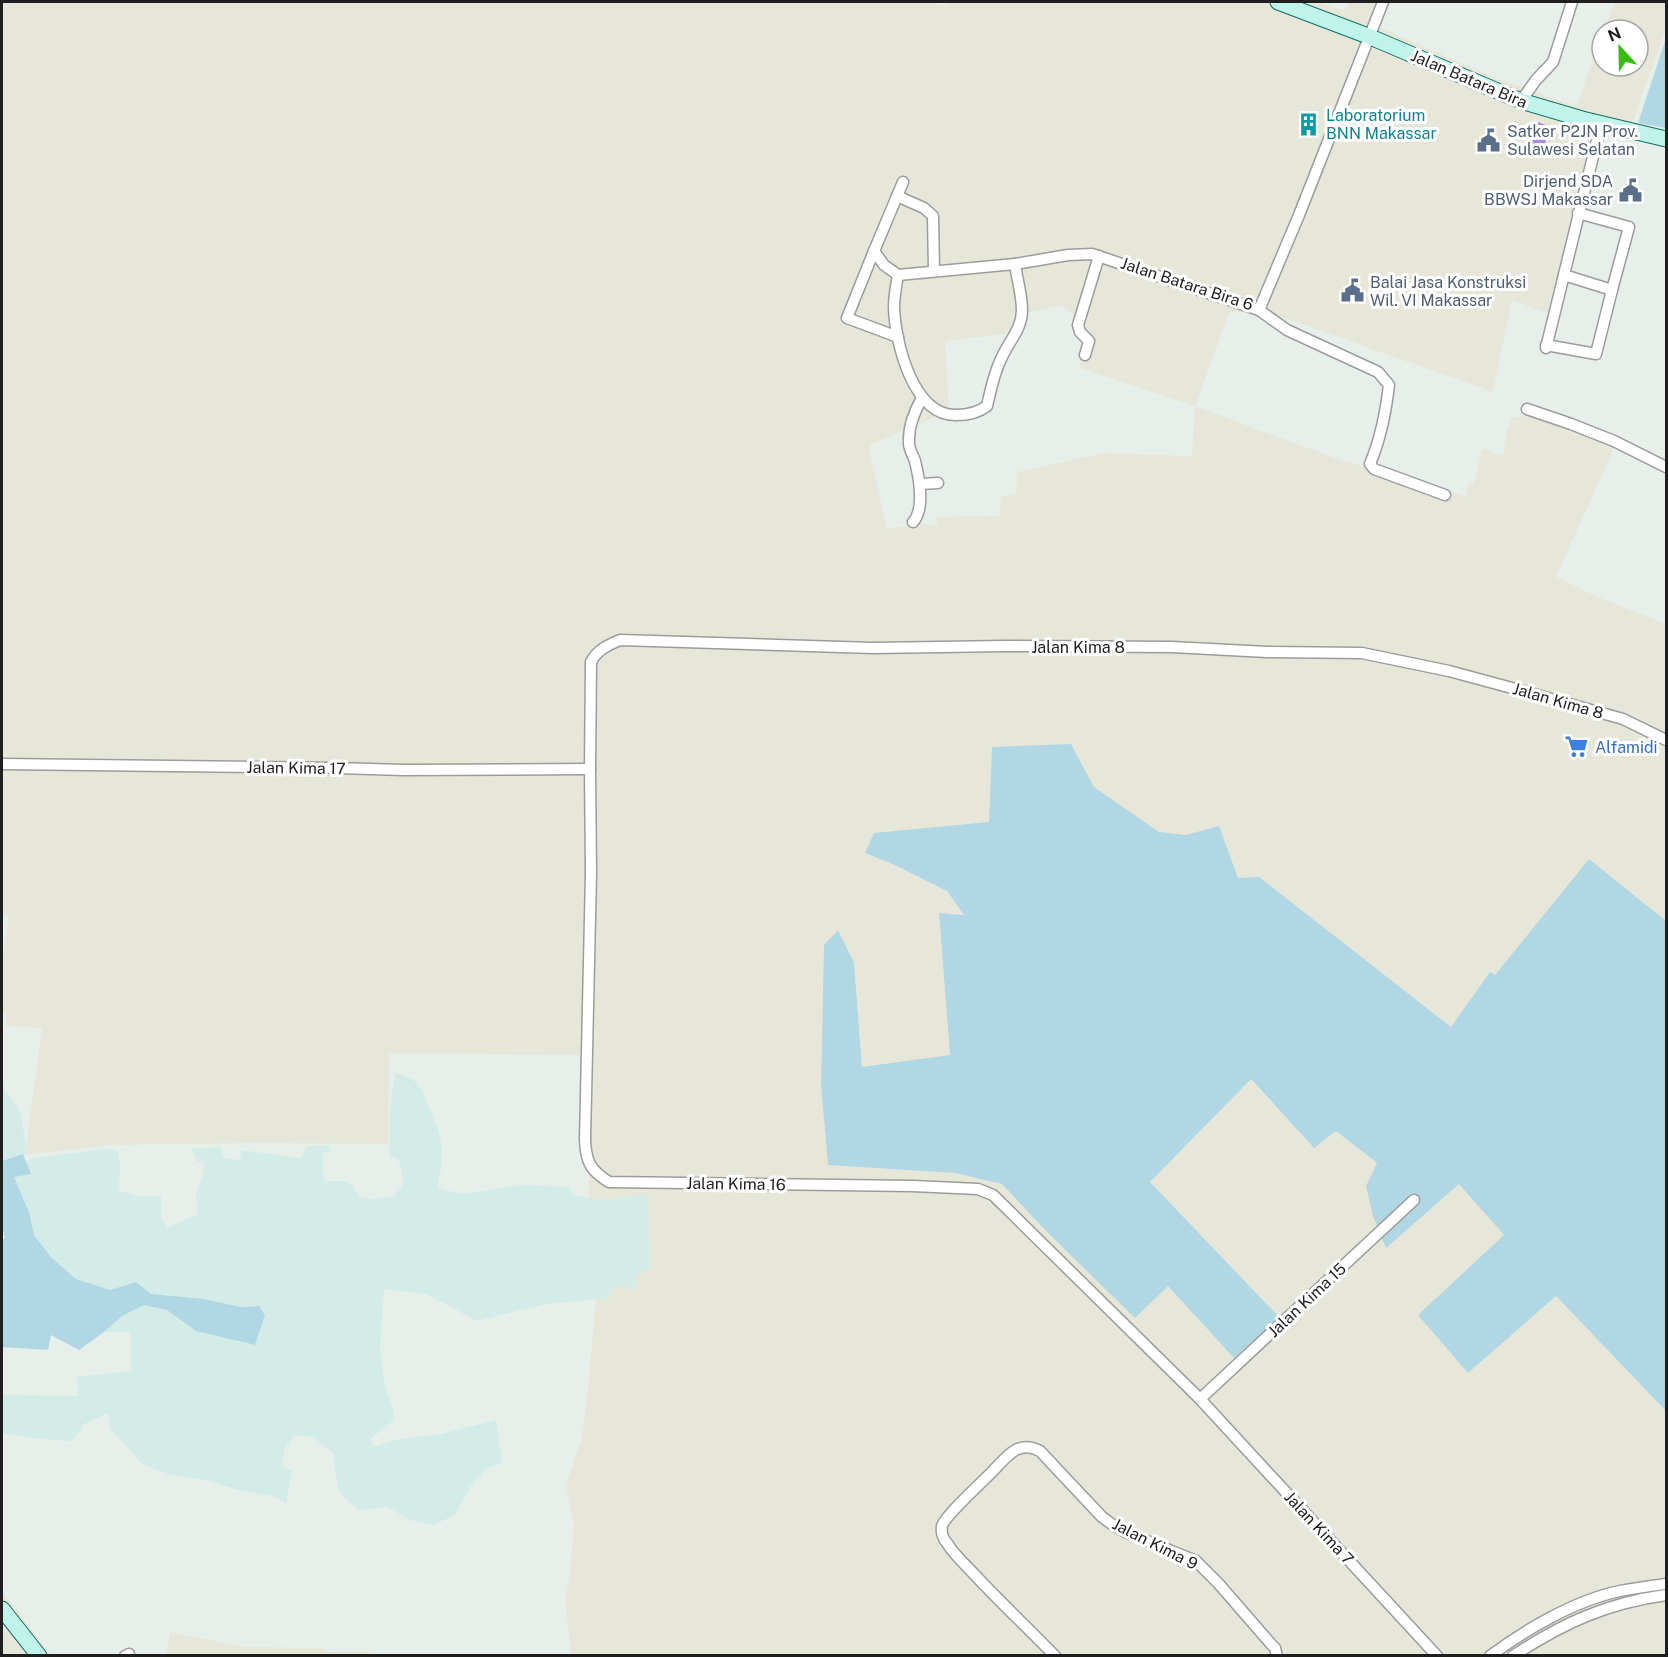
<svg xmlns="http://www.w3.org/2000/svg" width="1668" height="1657" font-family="'Public Sans',sans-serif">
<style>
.industrial{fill:#e7e7d9;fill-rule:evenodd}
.farmland{fill:#d4ece8}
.grass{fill:#b1d6e4}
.pitch{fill:#a98cd7}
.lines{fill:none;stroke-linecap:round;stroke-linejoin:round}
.street-casing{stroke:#9c9c9c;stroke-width:13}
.secondary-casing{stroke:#0f6d62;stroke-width:17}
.street{stroke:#fff;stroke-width:10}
.secondary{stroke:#c0f4eb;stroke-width:15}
.labels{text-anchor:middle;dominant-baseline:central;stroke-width:6;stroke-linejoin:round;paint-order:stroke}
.street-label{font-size:16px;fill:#1f1f1f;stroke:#fff}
.culture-label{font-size:16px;fill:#0d838f;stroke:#fff;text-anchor:start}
.service-label{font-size:16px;fill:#4e5e75;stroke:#fff;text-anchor:start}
.shop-label{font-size:16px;fill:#366cbe;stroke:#fff;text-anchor:start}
</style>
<rect width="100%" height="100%" fill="#e6efea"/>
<!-- industrial -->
<g class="industrial">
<path d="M2,2h926l17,4 1,-4h373l25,9 5,-9h39l-9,25 119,52 70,24 10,1 24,-72v34h36v-36h-35l12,-28 51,1v25l-35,98 -37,-11 -7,40 -38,159 -37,-14 -19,92 -222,-79 -41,-2 -35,95 137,51 134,40 3,-15 5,2 8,-36 21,8 4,-26 5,-12 28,-4 74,29 -3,12 -55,122 42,20 68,27v297l-77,-62 -94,117 -5,-4 -39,55 -192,-150 -21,1 -19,-51 -33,8 -27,-2 -65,-46 -23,-43 -79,4 -3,74 -114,11 -10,20 30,12 52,26 18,25 -26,-2 11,142 -88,11 -8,-104 -16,-33 -14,15 -3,140 7,80 127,8 47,11 45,48 88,85 33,-31 66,72 46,-40 -130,-136 100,-103 64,69 22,-17 41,32 82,20 45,52 -85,80 49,57 88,-76 110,115v244h-1095l-6,-56 5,-23 4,-53 -8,-37 16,-49 6,-49 9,-97 -8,-95 -2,-134 -8,-7 -190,-2 -1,91 -126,-1 -152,2 -85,10 17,-127 -36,-2v-13l-4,-1v-51l7,-45h-7zM1060,305l19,14 5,20 -4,29 115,38 -3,50 -88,-3 -87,19 -1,23 -15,1 -2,20 -62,1v8l-16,-1 -34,5 -17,-75v-9l79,-34 -4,-70 78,-9 4,-19z"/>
<path d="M2,1592l10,12 38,51h-48z"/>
<path d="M170,1632l76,15 77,1 2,4 40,-1 16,4h-215z"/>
</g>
<!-- farmland -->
<g class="farmland">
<path d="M395,1073l17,5 10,12 16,39 4,18 -1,22 -4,19 25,6 61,-9 44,2 7,8 23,5 51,-6 2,75 -14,5v16l-21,-4 -7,12 -62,6 -69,17 -51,-27 -42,-5 -4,58 5,40 8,21 1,12 -24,19 3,8 26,-8 43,-5 54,-14 6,42 -15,7 -17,18 -15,28 -22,10 -23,-5 -23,-13 -28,3 -15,-12 -6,-10 -5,-35 -21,-16 -17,-2 -10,13 -4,18 11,5 -6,33 -13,-8 -34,-6 -38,-11 -30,-4 -29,-11 -32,-36 -2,-15 -22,10 -14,18 -32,-2 -38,-6v-38l77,1 -3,-19 55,-6v-39h-27l18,-16 22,-11 23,5 29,21 59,14 10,-30 -6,-9 -18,1 -37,-8 -53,-5 -15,-12 -26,8 -34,-11 -25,-22 -17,-22 -5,-23 -15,-35 16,-3 -4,-12 7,-4 72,-9 12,1 4,17 -3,23 18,6h25v22l7,10 30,-14 -2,-21 7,-19 1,-10 -7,-3 -5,-12 28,-2 4,11 16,2 1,-10 60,8 6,-12h21l2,6 -8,1 2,28h20l7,4 10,12 10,2 23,-3 9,-11 -1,-13 -4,-14 -9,-2 1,-49z"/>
<path d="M2,1074l2,14 16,23 6,35 -1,9 -23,6z"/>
</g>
<!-- grass -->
<g class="grass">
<path d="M1666,38v90l-28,-5z"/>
<path d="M1071,744l23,43 65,45 27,3 33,-9 19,52 21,-1 192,150 39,-55 5,3 94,-116 77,62v490l-110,-115 -88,77 -50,-58 86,-80 -45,-51 -73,64 -13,-32 -7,-30 11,-23 -41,-32 -22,17 -63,-69 -101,103 130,136 -46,40 -66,-72 -33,32 -88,-86 -45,-48 -47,-11 -127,-8 -7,-80 3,-140 14,-15 16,33 8,104 88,-12 -11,-142 25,2 -17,-24 -52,-26 -30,-12 9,-20 115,-11 3,-75z"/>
<path d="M23,1154l8,20 -17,3 15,35 5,23 17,22 25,22 34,11 26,-8 15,12 53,5 37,8 18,-1 6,9 -10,30 -59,-14 -29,-21 -23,-5 -22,11 -18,16 -25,18 -28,-15 -3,15 -46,-3v-108l3,-1 -3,-12v-65z"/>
</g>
<!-- pitch -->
<path class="pitch" d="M1538,122l13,5 -10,27 -13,-5z"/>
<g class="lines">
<defs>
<g id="street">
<path d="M1521,101l15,-21 17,-18 19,-60"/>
<path d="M897,196l27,12 9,8 1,55"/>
<path d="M1578,213l51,14 -17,63"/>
<path d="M874,251l-27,67 51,19"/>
<path d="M898,275l117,-11 53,-9 24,-1 167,56 40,-95 84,-213"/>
<path d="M898,275c-2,11 -4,21 -4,32 1,35 19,109 62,108 12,0 22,-2 31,-9 4,-17 7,-34 15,-49 7,-16 20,-28 20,-47 0,-15 -5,-31 -7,-46"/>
<path d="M898,275l-14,-10 -10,-14 29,-69"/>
<path d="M1259,310l28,20 91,42 11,13c-3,26 -9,55 -19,79l4,5 71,26"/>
<path d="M1546,345l50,9 16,-64 -48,-15"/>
<path d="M1546,348l55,-224"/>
<path d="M1085,355l4,-14 -9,-9 -2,-7 21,-69"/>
<path d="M1527,409l44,15 43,17 52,26"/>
<path d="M920,484l18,-1"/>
<path d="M913,522c12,-13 6,-45 2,-61 -2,-6 -6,-11 -6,-18 -1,-17 5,-31 13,-45"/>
<path d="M2,764l336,4 65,2 187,-1"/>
<path d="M1200,1399l214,-199"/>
<path d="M125,1656l4,-2"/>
<path d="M1055,1656c-27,-28 -55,-54 -81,-82 -9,-10 -20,-19 -27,-31 -4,-4 -6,-11 -5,-17 2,-9 40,-44 49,-53 15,-15 26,-34 49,-22l62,66 11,8 12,7 71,29 22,22 53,61 4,4 2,8"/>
<path d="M1437,1656l-237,-257 -207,-204 -15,-6 -65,-3 -304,-4c-19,-12 -23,-20 -24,-42l6,-267 -1,-104 1,-107c6,-12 17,-17 29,-22l253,8 133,-2 166,1 95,5 95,1 87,18 63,17 111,31 43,21"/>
<path d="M1490,1656c36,-27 86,-56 130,-65 15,-3 31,-5 46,-7"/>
<path d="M1513,1656c50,-33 94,-53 153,-61"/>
</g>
<g id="secondary">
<path d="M1278,2l90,34 153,65 61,18 84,20"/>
<path d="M2,1609l37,47"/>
</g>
</defs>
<!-- street casing -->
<use href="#street" class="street-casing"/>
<!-- secondary casing -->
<use href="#secondary" class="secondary-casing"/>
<!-- street -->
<use href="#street" class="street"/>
<!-- secondary -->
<use href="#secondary" class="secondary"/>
</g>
<!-- icons -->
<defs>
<symbol id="building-bare" viewBox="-9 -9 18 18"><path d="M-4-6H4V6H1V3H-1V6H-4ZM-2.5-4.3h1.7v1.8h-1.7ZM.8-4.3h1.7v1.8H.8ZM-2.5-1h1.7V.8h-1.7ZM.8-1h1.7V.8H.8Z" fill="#0f9aa8" stroke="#fff" stroke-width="2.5" paint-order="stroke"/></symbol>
<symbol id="civic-bare" viewBox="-9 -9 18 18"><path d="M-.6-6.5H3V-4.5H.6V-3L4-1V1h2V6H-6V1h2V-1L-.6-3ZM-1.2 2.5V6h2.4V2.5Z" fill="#5c6f8a" stroke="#fff" stroke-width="2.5" paint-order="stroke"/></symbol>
<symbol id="supermarket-bare" viewBox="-9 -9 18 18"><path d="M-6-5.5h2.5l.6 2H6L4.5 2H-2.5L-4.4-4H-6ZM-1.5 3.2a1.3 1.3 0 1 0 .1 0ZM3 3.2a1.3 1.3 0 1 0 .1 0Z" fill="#3f7fe0" stroke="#fff" stroke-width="2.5" paint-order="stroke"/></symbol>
</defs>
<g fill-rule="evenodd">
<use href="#building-bare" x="1292" y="108" width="33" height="33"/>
<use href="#civic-bare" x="1472" y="124" width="33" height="33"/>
<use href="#civic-bare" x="1614" y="174" width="33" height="33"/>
<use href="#civic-bare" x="1336" y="274" width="33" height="33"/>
<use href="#supermarket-bare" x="1560" y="730" width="33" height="33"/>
</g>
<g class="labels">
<!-- street labels -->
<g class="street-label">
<text transform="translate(1469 79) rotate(23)">Jalan Batara Bira</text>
<text transform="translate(1187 284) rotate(18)">Jalan Batara Bira 6</text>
<text x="1078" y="647">Jalan Kima 8</text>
<text transform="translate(1558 701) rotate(16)">Jalan Kima 8</text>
<text transform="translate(296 768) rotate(1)">Jalan Kima 17</text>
<text transform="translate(736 1184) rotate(1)">Jalan Kima 16</text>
<text transform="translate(1307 1300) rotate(-43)">Jalan Kima 15</text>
<text transform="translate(1319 1528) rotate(47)">Jalan Kima 7</text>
<text transform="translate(1155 1544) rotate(27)">Jalan Kima 9</text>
</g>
<!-- culture labels -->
<g class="culture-label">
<text x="1326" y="115">Laboratorium<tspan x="1326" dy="18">BNN Makassar</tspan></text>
</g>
<!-- service labels -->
<g class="service-label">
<text x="1507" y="131">Satker P2JN Prov.<tspan x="1507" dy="18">Sulawesi Selatan</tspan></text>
<text x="1613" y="181" text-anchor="end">Dirjend SDA<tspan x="1613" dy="18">BBWSJ Makassar</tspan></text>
<text x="1370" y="282">Balai Jasa Konstruksi<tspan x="1370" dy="18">Wil. VI Makassar</tspan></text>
</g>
<!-- shop labels -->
<g class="shop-label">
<text x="1595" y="747">Alfamidi</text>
</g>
</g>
<!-- border -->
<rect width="1668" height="1657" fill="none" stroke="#1f1f1f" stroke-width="6"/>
<!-- north arrow -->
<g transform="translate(1620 48) rotate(338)"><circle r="28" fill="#ffffff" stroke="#a5a5a5" stroke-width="1.5"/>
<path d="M0-4.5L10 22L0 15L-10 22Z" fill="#38bc13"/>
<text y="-9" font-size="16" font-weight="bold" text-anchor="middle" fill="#1f1f1f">N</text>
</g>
</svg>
